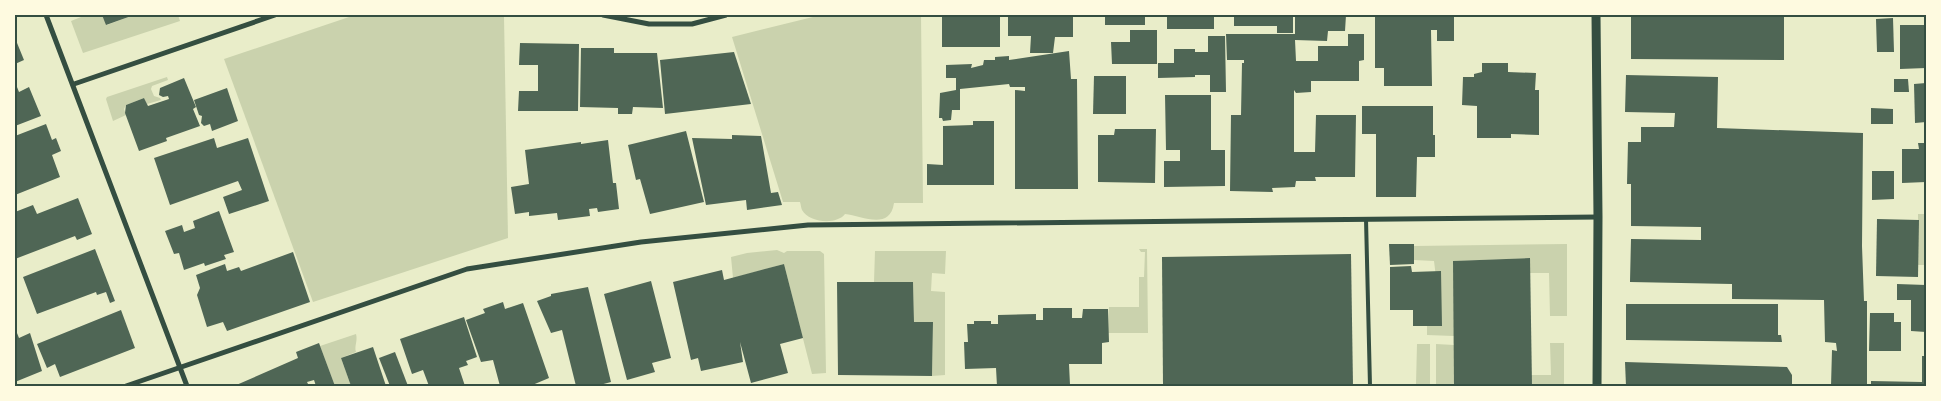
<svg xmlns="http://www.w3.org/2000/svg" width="1941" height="401" font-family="'Asap Condensed',sans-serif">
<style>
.green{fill:#cad2ad}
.building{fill:#4f6655}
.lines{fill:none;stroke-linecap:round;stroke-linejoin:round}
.service{stroke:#344e41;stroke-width:4}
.minor{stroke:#344e41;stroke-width:5}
.tertiary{stroke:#344e41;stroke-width:9}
.neatline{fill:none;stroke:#344e41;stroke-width:2}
</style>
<rect width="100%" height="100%" fill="#e9edc9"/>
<!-- green -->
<g class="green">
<path d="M86,15h16l5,10 27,-10h44l2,6 -97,32 -12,-32z"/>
<path d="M355,15h137l12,2 4,221 -195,64 -89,-243z"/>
<path d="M821,15h100l2,188h-29c-4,28 -32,13 -49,11 -8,11 -36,9 -43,-4 -1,-2 -1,-5 -2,-8h-17l-51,-165z"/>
<path d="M167,77l1,3 -16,6 -1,3 3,7 6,2 1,2 -14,4 -3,-6 -18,7 -2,4 2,6 -13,6 -7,-22 1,-2z"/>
<rect x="1918" y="214" width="8" height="51"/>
<path d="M1567,244v72h-17l-1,-43h-19v-15l-76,3v75l-27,-1v-9h15l-8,-65 -20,-1v-14z"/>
<path d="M1139,249h8l1,84h-40l1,-26h30v-30h5l1,-25h-4z"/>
<path d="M777,250l7,3 3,-2h33l4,3 2,119 -14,1 -28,-110 -51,14 -2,-21 16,-4z"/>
<path d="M875,251h71l-1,23 -13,-1 -1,18 14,1v83l-13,1 1,-54h-19l-1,-40h-39z"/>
<path d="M356,334c2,7 -2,12 0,18l-15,6 10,28h-16l-15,-40z"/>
<path d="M1550,343h14v43h-32l-1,-11h20z"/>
<path d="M1417,344h13v42h-49l35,-2z"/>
<path d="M1436,344l18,1v41h-18z"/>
</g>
<!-- building -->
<g class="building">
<path d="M102,15h32l-28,10z"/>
<rect x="942" y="15" width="58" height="32"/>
<path d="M1008,15h65v22h-18l-2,16h-23l1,-17h-23z"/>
<rect x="1105" y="15" width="40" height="10"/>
<rect x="1167" y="15" width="47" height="14"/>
<path d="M1234,15h59v18h-16v-7h-43z"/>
<path d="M1295,15h51l-1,16h-17l-1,10 -32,-1 1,21h22v-15h30v-12h16v26l-5,1v20h-48v11l-15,1 -2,-3v62h21l1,-37h40l-1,62h-40l1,4h-20l-1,6 -23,1 1,4 -43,-1 1,-76h10l1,-52h2v-3h-17l-1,-26h69z"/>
<path d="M1375,15h79v26h-17v-11h-6l1,56h-48v-18h-9z"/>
<path d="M1631,15h153v45l-153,-1z"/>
<path d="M1893,18l1,34h-17l-1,-33z"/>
<path d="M1900,25h26v43l-26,1z"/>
<path d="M1130,30h27v34h-45l-1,-22h19z"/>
<path d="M1208,36h17l1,56h-16v-17h-15v2l-37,1v-15h16v-14h21v3h13z"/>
<path d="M15,38l9,22 -9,4z"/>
<path d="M520,43l59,1 -1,67h-60l1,-20h19v-26h-19z"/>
<path d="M581,48h33v5h43l6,55 -30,-1 -1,7h-14v-6l-38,-1z"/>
<path d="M1069,51l2,28h6l1,110h-63v-99l10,1v-4h-15l-1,-3 -49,5v21h-8l-1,10 -8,1 -1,-3h-3l1,-25 16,-3v-12h-10v-13l26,-1 -1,4 12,-3 1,-5h11v-3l14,-1v4z"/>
<path d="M734,52l17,52 -86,10 -5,-54z"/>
<path d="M1482,63h26v9l28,1 -1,17h4v45l-28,-1v4h-34v-32l-15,-1 1,-28h11v-3l8,-2z"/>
<path d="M1626,75l92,2 -1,51 146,5 -1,113 2,55h3v85h-36l1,-36 5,1 -1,-8 -11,-1 -1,-42 -92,-1v-15l-102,-2 1,-43 70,1v-13l-70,-1v-42h-4l1,-42h13v-15h33l1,-14 -50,-1z"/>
<path d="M1094,76h32v38h-33z"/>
<path d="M184,78l12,29 -3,2 7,17 -34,12 1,3 -28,10 -14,-38 1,-8 18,-7 4,8 21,-7 -1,-3 -5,1 -4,-2 1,-7z"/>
<path d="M1894,79h14l1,13h-15z"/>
<path d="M15,82l4,10 10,-5 12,29 -26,10z"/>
<path d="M1926,83v39l-11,1 -1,-39z"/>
<path d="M227,88l11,33 -26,10 -2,-7 -6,2 -3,-3 1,-7 -3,-1 -5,-15z"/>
<path d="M1165,95h46v55h14v36l-61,1v-26h16v-11h-14z"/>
<path d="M1362,106h71v29h2v22h-18l-1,40h-40v-63h-14z"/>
<path d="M1871,108l22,1v15h-22z"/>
<path d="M973,121h21v64h-67v-21l16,1v-39l30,-1z"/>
<path d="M46,124l6,16 4,-2 5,13 -9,4 8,22 -45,18v-59z"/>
<path d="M1115,129h41l-1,54 -57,-1v-47h16z"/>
<path d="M686,131l18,71 -54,12 -10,-35 -4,1 -8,-35z"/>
<path d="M732,135l29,1 10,57 7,-1 4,13 -35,5 -1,-10 -40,5 -14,-67 40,1z"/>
<path d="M214,138l3,10 31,-10 21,63 -40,13 -6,-17 19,-7 -4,-9 -68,24 -16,-47z"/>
<path d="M608,140l5,43h3l3,26 -21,3 -1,-4 -8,1 1,7 -32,4 -1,-7 -28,3v-4l-14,2 -4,-27 18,-3 -4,-34 56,-8v2z"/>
<path d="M1918,143h8v39l-24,1v-34h17z"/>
<path d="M1872,171h22v28l-22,1z"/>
<path d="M78,198l14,36 -15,6 -2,-4 -60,23v-47l18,-7 4,9z"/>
<path d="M219,211l15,41 -10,3 2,4 -21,7 -1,-3 -20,7 -5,-17 -5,1 -9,-23 17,-6 2,7 11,-4 -2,-7z"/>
<path d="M1877,219l42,1 -1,57 -42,-1z"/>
<path d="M1389,244h25v20l-24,1z"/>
<path d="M95,249l20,52 -5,2 -4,-11 -9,3 -1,-3 -59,22 -14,-37z"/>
<path d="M293,252l17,50 -83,29 -4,-9 -16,5 -10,-32 3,-7 -4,-13 29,-11 2,7 12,-4 2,4z"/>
<path d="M1351,254l2,132h-190l-1,-129z"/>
<path d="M1530,258l2,128h-78l-1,-125z"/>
<path d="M784,264l19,74 -23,6 8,29 -37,10 -11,-41 3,20 -42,9 -3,-13 -7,2 -18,-78 49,-12 2,10z"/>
<path d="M1411,266l1,6 29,-1 1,55h-29v-16h-23v-43z"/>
<path d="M651,281l20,77 -19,5 3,9 -28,8 -23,-86z"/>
<path d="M837,282h76l1,40h19l-1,54 -94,-1z"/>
<path d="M1897,284l29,1v47l-15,-1v-31h-14z"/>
<path d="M588,287l23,95 -15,4h-20l-14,-56 -11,3 -14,-32 14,-5v-2z"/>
<path d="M503,302l2,7 18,-6 26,75 -19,8h-30l-7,-26 -12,2 -15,-42 19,-7 -2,-4z"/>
<path d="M1626,304h152v31h3l1,7 -156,-2z"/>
<path d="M1043,308h29v10h10l1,-9h25l1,33 -7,1v21h-33l1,21 -73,1 -1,-18 -31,1 -1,-27h4l-1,-18h7v-3h17v3h7v-9l38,-1v6h7z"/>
<path d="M121,310l14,38 -75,29 -5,-13 -8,4 -10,-24z"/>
<path d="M1870,313h24v9h7v29h-32z"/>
<path d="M464,317l13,40 -11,4 2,4 -9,3 6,18h-36l-6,-16 -11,4 -12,-35z"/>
<path d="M15,328l4,10 11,-5 12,38 -27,11z"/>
<path d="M319,343l16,43h-19l-2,-6 -7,2 2,4h-75l64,-28 -2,-6z"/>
<path d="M373,347l13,39h-35l-10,-28z"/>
<path d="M395,352l13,34h-18l-11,-28z"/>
<path d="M1922,356h4v30h-55v-5l51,1z"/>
<path d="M1625,362l162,5 5,8v11h-166z"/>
</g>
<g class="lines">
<!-- service -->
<path class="service" d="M1366,219l4,167"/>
<!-- minor -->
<g class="minor">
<path d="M46,15l141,371"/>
<path d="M603,15l46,9h43l34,-9"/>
<path d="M74,84l201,-69"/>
<path d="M126,386l341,-117 174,-27 167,-17 790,-8"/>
</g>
<!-- tertiary -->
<path class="tertiary" d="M1596,15l2,202 -1,169"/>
</g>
<!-- border -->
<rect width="1941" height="401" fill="none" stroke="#fefae0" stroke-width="32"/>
<rect x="16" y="16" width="1909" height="369" class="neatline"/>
</svg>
